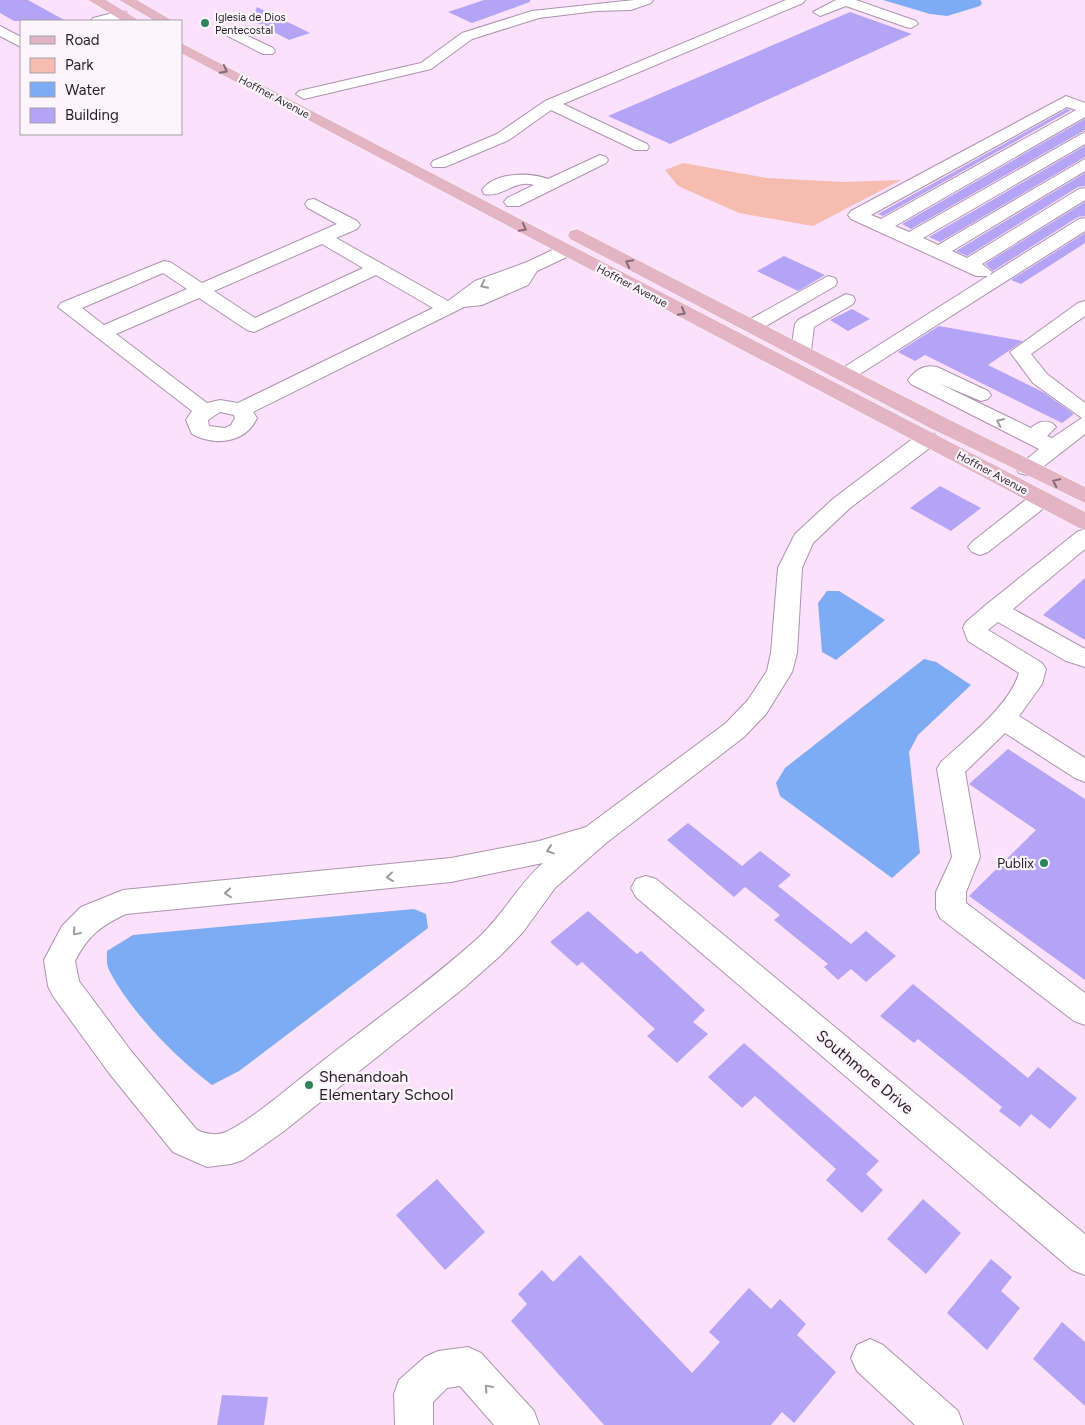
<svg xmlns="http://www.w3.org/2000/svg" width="1085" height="1425" font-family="Figtree,sans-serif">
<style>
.green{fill:#f6bcaf}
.water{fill:#7dacf4}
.building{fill:#b4a4f6}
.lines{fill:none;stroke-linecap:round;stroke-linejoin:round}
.minor-casing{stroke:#ab93ac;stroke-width:2}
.major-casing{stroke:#fff;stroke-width:1}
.minor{fill:#fff;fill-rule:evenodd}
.major{fill:#e3b5c4;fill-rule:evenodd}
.oneway{stroke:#846976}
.oneway2{stroke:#9d999e}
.poi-dot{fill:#2c855a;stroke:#fcf6fc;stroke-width:2}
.labels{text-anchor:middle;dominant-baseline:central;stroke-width:4.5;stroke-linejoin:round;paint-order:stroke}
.far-poi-label{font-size:11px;fill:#261d27;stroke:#fcf6fc;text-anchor:start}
.far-street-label{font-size:11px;fill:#261d27;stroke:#fcf6fc}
.poi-label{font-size:14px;fill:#261d27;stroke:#fcf6fc;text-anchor:end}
.near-street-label{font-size:16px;fill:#261d27;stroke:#fcf6fc}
.near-poi-label{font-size:16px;fill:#261d27;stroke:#fcf6fc;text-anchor:start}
</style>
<rect width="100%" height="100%" fill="#fce1fc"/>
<!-- green -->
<path class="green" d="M683,163l84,15 77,4 57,-2 -88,46 -74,-13 -61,-27 -13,-16z"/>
<!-- water -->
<g class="water">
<path d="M883,0h97l2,3 -2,3 -33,10 -17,-2z"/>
<path d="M827,591h12l46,29 -49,40 -14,-8 -4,-49z"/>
<path d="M924,659l12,3 35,23 -53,50 -9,17 11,101 -28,25 -112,-82 -4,-13 9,-15z"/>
<path d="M414,909l12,5 2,14 -189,143 -27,14c-37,-28 -82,-74 -103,-115 -3,-6 -2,-14 -2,-19l26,-16z"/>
</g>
<!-- building -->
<g class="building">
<path d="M0,0h28l38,21h-52l-14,-8z"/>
<path d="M484,0h46v2l-58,21 -24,-11z"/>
<path d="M257,7l53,26 -21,7 -38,-20z"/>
<path d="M850,12l62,22 -242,110 -62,-28z"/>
<path d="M1067,109l4,1 -188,106 -5,-2z"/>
<path d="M1085,119v11l-174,99 -9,-5z"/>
<path d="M1085,146v11l-145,85 -11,-5z"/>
<path d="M1085,173v13l-7,1 -111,69 -11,-5z"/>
<path d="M1085,202v14l-7,1 -85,54 -8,-7z"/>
<path d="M1085,233v10l-64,41 -10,-4z"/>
<path d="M784,256l41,19 -27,16 -41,-20z"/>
<path d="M852,309l18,10 -22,12 -18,-11z"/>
<path d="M939,326l84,15 -35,24 55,27 31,22 -12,9 -137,-68 -10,6 -17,-9z"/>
<path d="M940,486l41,22 -30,23 -41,-23z"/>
<path d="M1085,578v62l-42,-25z"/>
<path d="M1008,749l77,50v181l-116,-84 67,-66 -67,-46z"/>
<path d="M688,823l54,43 18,-15 31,24 -13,11 73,58 15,-13 30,25 -30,26 -15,-13 -13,11 -14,-13 4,-3 -54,-44 6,-5 -35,-28 -11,10 -67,-57z"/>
<path d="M588,911l49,43 4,-3 64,59 -12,12 15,12 -31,29 -30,-27 8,-7 -73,-67 -5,4 -27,-24z"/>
<path d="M913,984l115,94 10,-11 39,31 -27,31 -19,-15 -11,13 -21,-16 3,-4 -84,-68 -4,4 -34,-27z"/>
<path d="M744,1043l135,118 -13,13 17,16 -21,23 -36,-33 10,-11 -81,-73 -13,12 -34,-31z"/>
<path d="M437,1179l48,53 -40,38 -49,-55z"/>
<path d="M923,1199l38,34 -35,41 -39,-35z"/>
<path d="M580,1255l112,118 28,-31 -11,-10 40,-44 22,21 9,-10 26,25 -9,11 39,37 -42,51 -12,-11 -11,13h-167l-93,-104 16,-17 -9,-10 24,-24 11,12z"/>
<path d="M991,1259l21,18 -11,14 19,17 -33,42 -40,-37z"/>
<path d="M1062,1322l23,20v64l-52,-47z"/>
<path d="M222,1395l46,2 -4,28h-47z"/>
</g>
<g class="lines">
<defs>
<g id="minor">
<path d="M634,0h19l-2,3 -20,7 -35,1 -57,7 -67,21 -41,30 -127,30 -8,-5 3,-3 122,-28 41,-30 70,-22z"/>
<path d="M786,0h19l-2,3 -240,101 84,40 2,3 -2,3h-12l-84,-40 -42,30 -64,27h-12l-2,-3 2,-3 64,-27 48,-33z"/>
<path d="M836,0h20l60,21 2,3 -7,4 -5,-1 -60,-21 -26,10 -7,-4z"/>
<path d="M121,11l5,1 2,3 -2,3 -13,3h-22l2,-3z"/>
<path d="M0,26l21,11v10l-21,-11z"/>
<path d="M229,27l44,21 2,3 -2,3h-10l-39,-20 -2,-3 2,-3z"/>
<path d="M1066,96l19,7v14l-190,109 14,6 176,-100v12l-162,94 15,7 147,-86v12l-133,80 15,7 112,-69 6,-1v12l-103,64 10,8 -2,3 89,-56 6,-1v13l-233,148 -7,2 -7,-2 -3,-4 3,-4 150,-95h-12l-125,-57 -3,-4 3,-4zM1067,107l9,3 -195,109 -10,-4z"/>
<path d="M600,155l6,2 2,3 -2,3 -87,43h-12l-3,-4 3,-4 27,-13c-19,-6 -32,13 -50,9l-2,-4c12,-18 48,-18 66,-11z"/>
<path d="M314,199l43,22 3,4 -3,4 -21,9 112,63 27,-20 52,-19 32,-15h12l3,4 -3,4 -34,16 -9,14 -46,20 -18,2 -211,105 4,6c-12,26 -43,28 -65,16l-6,-14 6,-9 -134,-104 3,-4 103,-42 6,1 32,21 135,-59 -29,-16 -3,-4 3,-4zM322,244l41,24 -108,50 -41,-27zM163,273l24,16 -83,36 -22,-17zM376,275l57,33 -195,95 -18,-3 -13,3 -91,-69 83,-36 48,32 7,2zM220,412l14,3 1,3 -4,7 -6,3 -16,-2 -1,-6z"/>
<path d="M828,276l7,2 2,4 -2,4 -76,44h-14l-3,-4 3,-4z"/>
<path d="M846,294l7,2 2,4 -2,4 -39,23 -3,24 -3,4h-14l-3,-4 4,-27 3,-4z"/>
<path d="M1085,301v15l-54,38 16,20 38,29v31l-50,39 -8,2 -8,-2 -3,-5 23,-19 -128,-65 -3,-4c7,-10 17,-16 29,-13l51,24 3,4 -3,4 -7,2 -43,-18 93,45c7,-6 12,-8 21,-5l4,4 -9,9 5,2 30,-20 -49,-35 -23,-31 68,-49z"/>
<path d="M927,433l8,1 3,5 -3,5 -85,64 -37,35 -11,25 -5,85 -5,19 -26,42 -22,23 -138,106 -51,45 -32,44 -22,23 -36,32 -181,144 -41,29 -12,4 -24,3 -34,-15 -64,-79 -56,-77 -5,-10 -4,-26 18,-34 19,-19 42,-17 328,-32 88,-17 47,-14 140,-104 22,-23 19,-29 4,-18 7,-85 17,-34 39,-36 85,-64zM543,863c-25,22 -40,52 -65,75 -51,46 -109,86 -163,129 -25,19 -62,52 -89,65 -10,4 -20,2 -29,-2l-66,-79 -52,-70 -4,-20c13,-25 25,-35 51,-47l325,-32z"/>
<path d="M1041,492l8,2 3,5 -3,5 -61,48 -8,3 -8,-3 -4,-5 4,-5 61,-48z"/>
<path d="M1085,529v20l-72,60 72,40v18l-19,-6 -68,-39 -10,8 54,33 4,6 -4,15 -23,32 66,42v24l-10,-4 -70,-45 -40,39 15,85 -14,35v11l119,90v32l-11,-4 -134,-103 -4,-9v-17l16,-35 -15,-88 4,-7c25,-23 69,-57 78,-89l-51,-32 -5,-13 3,-6 21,-18 90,-72z"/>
<path d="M646,876l10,3 429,355v41l-13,-5 -436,-373 -5,-9 5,-9z"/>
<path d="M870,1339l13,6 75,66 5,14h-48l-58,-54 -6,-13 6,-13z"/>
<path d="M468,1347l13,6 53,58 5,14h-45l-34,-39 -13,2 -14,14v23h-38l-1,-31 5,-14 26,-23 13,-6z"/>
</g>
<g id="major">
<path d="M88,0h18l34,21h-17z"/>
<path d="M119,0h18l36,21h-18z"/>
<path d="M181,43l904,469v18l-8,-3 -896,-474z"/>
<path d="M577,229l371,190 137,68v16l-153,-74 -362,-190 -2,-4 2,-4z"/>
</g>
</defs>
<!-- minor casing -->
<use href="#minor" class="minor-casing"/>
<!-- major casing -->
<use href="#major" class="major-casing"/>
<!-- minor -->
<use href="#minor" class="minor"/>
<!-- major -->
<use href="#major" class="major"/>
</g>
<!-- one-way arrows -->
<defs><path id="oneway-chevron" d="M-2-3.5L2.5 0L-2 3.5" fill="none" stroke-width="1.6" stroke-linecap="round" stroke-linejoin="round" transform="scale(1.25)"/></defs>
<g class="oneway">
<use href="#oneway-chevron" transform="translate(224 70) rotate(28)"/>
<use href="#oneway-chevron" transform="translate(523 228) rotate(28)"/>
<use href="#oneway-chevron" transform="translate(629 263) rotate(-153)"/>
<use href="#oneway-chevron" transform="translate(682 312) rotate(28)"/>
<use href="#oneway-chevron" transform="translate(1056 482) rotate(-154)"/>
</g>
<g class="oneway2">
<use href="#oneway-chevron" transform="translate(484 285) rotate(154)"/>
<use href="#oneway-chevron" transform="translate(1000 422) rotate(-155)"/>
<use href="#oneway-chevron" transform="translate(550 850) rotate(162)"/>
<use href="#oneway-chevron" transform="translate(390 877) rotate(174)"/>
<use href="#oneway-chevron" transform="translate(228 893) rotate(175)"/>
<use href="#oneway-chevron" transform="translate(76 932) rotate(131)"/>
<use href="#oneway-chevron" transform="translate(488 1388) rotate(-131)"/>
</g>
<!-- markers -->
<g class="poi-dot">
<circle cx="205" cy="23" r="5"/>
<circle cx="1044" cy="863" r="5"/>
<circle cx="309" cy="1085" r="5"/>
</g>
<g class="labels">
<!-- far-poi labels -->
<g class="far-poi-label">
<text x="215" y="17">Iglesia de Dios<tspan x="215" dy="13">Pentecostal</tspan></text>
</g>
<!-- far-street labels -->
<g class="far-street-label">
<text transform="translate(274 97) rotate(28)">Hoffner Avenue</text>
<text transform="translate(632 286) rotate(28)">Hoffner Avenue</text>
<text transform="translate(992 473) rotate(28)">Hoffner Avenue</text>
</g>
<!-- poi labels -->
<g class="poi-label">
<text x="1034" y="863">Publix</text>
</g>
<!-- near-street labels -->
<g class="near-street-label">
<text transform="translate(865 1072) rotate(40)">Southmore Drive</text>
</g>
<!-- near-poi labels -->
<g class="near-poi-label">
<text x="319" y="1076">Shenandoah<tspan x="319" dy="18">Elementary School</tspan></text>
</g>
</g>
<!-- legend -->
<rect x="20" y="20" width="162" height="115" fill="#fcf6fc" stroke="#a69fa7"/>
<rect x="30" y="36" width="25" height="8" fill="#e3b5c4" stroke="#a69fa7"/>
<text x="65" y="45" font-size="15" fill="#261d27">Road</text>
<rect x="30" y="58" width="25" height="15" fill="#f6bcaf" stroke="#a69fa7"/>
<text x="65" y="70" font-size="15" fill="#261d27">Park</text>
<rect x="30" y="82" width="25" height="15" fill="#7dacf4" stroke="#a69fa7"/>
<text x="65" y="95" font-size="15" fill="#261d27">Water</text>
<rect x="30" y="108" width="25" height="15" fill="#b4a4f6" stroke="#a69fa7"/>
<text x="65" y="120" font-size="15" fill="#261d27">Building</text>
</svg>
